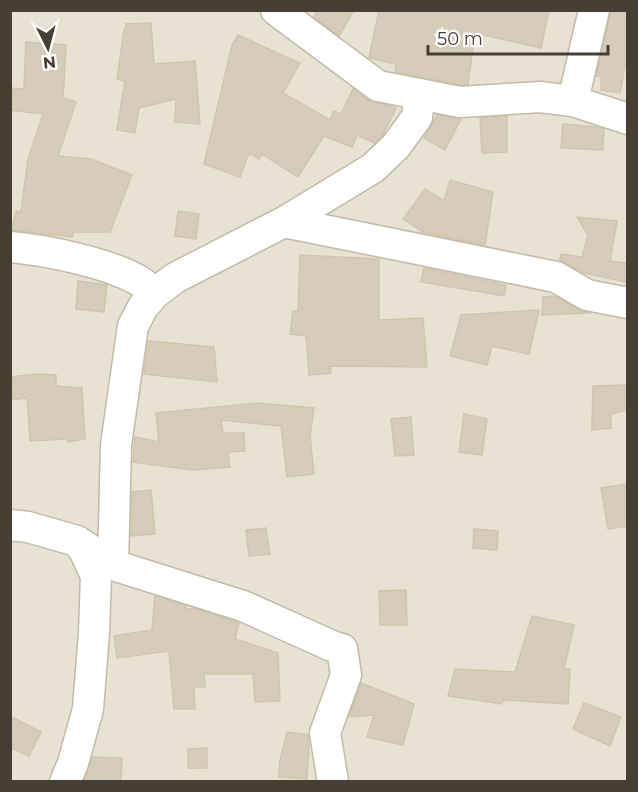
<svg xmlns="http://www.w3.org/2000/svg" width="638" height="792" font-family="Montserrat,sans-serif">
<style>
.residential{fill:#e8e2d2}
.building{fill:#d6ccb9;stroke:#d1c5ac;stroke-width:1.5}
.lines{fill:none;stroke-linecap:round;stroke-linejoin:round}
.minor-casing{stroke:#c2bba9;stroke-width:33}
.minor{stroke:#fff;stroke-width:30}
</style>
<rect width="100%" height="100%" fill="#f3f0e4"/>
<!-- residential -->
<rect class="residential" x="11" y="11" width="616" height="770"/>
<!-- building -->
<g class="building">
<path d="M317,10h37l-15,26 -25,-19z"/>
<path d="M379,10h170l-8,38 -66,-15 -7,51 -7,1 -66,-13 1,-8 -27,-6z"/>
<path d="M611,10h16v56h-2l-5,27 -19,-3v-13l-5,-1z"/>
<path d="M151,23l3,41 41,-3 5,63 -25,-2 1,-23 -37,9 -4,25 -18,-3 8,-49 -8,-2 7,-49 2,-1v-5z"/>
<path d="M238,35l62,28 -17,30 47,27 4,-9 7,3 12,-25 15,11 28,8 -13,27 -8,8 -18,-8 -5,12 -28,-11 -26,41 -36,-23 -3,5 -10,-6 -9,24 -36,-13 28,-119z"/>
<path d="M26,42l40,3 -3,53 13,4 -18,54 33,3 41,16 -22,57h-37l-1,5 -60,-7 4,-19 5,1 7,-53 15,-45 -33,-4v-22l14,1z"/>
<path d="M437,115l24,4 -16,31 -21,-12z"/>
<path d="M507,116v36l-25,1 -2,-35z"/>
<path d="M563,124l33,3 8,2 -1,21 -42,-2z"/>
<path d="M450,180l43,12 -8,53 -62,-13 -20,-13 22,-30 19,12z"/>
<path d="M178,211l21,3 -3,25 -21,-3z"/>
<path d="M577,217l40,4 -7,40 17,2v19l-43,-9 -24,-13 1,-6 21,3 6,-22z"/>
<path d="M300,255l79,4v61l44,-2 4,49 -97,-1 1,7 -22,2 -3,-39 -16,-2 3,-23 5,1z"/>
<path d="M424,268l82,17 -2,11 -83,-14z"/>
<path d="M78,281l29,4 -3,27 -28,-3z"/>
<path d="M555,296l24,14 12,3 -49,2 1,-18z"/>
<path d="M539,310l-10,44 -37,-8 -5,19 -37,-9 11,-41z"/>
<path d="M148,341l66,6 3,35 -73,-8z"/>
<path d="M39,374l17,1v11l26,2 3,51 -17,3 -1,-3 -37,2 -3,-43 -17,2v-23z"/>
<path d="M627,385v25l-16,4v14l-19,2 1,-44z"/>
<path d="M258,403l56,5 -4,28 4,38 -27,3 -6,-51 -60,-6 2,13h21l1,18 -17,1 2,15 -37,3 -60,-8 2,-25 24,5 -3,-29z"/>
<path d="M464,414l23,5 -5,36 -23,-3z"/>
<path d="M411,417l3,38 -19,1 -4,-37z"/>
<path d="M627,484v42l-19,3 -7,-41z"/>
<path d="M151,490l4,44 -24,2 1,-44z"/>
<path d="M266,528l4,26 -21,2 -3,-26z"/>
<path d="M474,529l24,2 -1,19 -24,-2z"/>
<path d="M406,590l1,35h-27l-1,-34z"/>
<path d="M155,596l31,10v3l8,-1 45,15 -4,16 43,14 2,48 -25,1 -2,-28h-49l1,13h-11l1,22h-21l-5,-58 -52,7 -3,-22 38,-6z"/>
<path d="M532,616l42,9 -10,44h6l-2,35 -65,-4 -1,4 -54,-8 7,-27 60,3z"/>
<path d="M361,683l53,21 -11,41 -36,-8 7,-22 -25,2z"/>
<path d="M584,703l37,14 -11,29 -37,-17z"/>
<path d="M10,716l31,16 -12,24 -19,-9z"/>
<path d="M287,732l21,3 1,10 -2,34 -28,-2 1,-17z"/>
<path d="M207,748v20h-19v-19z"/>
<path d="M93,757l29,1 -1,24 -37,-1z"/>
</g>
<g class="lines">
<defs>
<g id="minor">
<path d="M276,10l102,76 82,16 80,-5 33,4 55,18"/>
<path d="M573,101l21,-91"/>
<path d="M284,222l272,55 31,18 41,8"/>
<path d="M10,247c36,3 100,16 131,35 5,3 9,8 13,12"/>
<path d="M10,525l18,2 49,14 7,9 12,26 -2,57 -6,76 -15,54 -8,19"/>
<path d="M77,541l36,24 130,41 89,40 10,3 4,26 -21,58 8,49"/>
<path d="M113,565l3,-120 17,-119 10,-19 11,-13 21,-16 109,-56 89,-54 23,-22 21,-29 3,-23"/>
</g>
</defs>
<!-- minor casing -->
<use href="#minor" class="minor-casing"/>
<!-- minor -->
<use href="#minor" class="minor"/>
</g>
<!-- border -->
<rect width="638" height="792" fill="none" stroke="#464034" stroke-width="24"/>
<!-- north arrow -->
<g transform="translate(48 48) rotate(174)" stroke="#ffffff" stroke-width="4.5" paint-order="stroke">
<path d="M0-4.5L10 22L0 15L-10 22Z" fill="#464034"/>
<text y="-9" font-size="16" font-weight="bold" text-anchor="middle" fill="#464034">N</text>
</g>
<!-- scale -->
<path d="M428 45v9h180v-9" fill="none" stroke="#464034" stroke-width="3"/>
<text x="437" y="45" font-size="18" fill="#464034" stroke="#ffffff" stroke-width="4.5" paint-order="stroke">50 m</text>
</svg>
